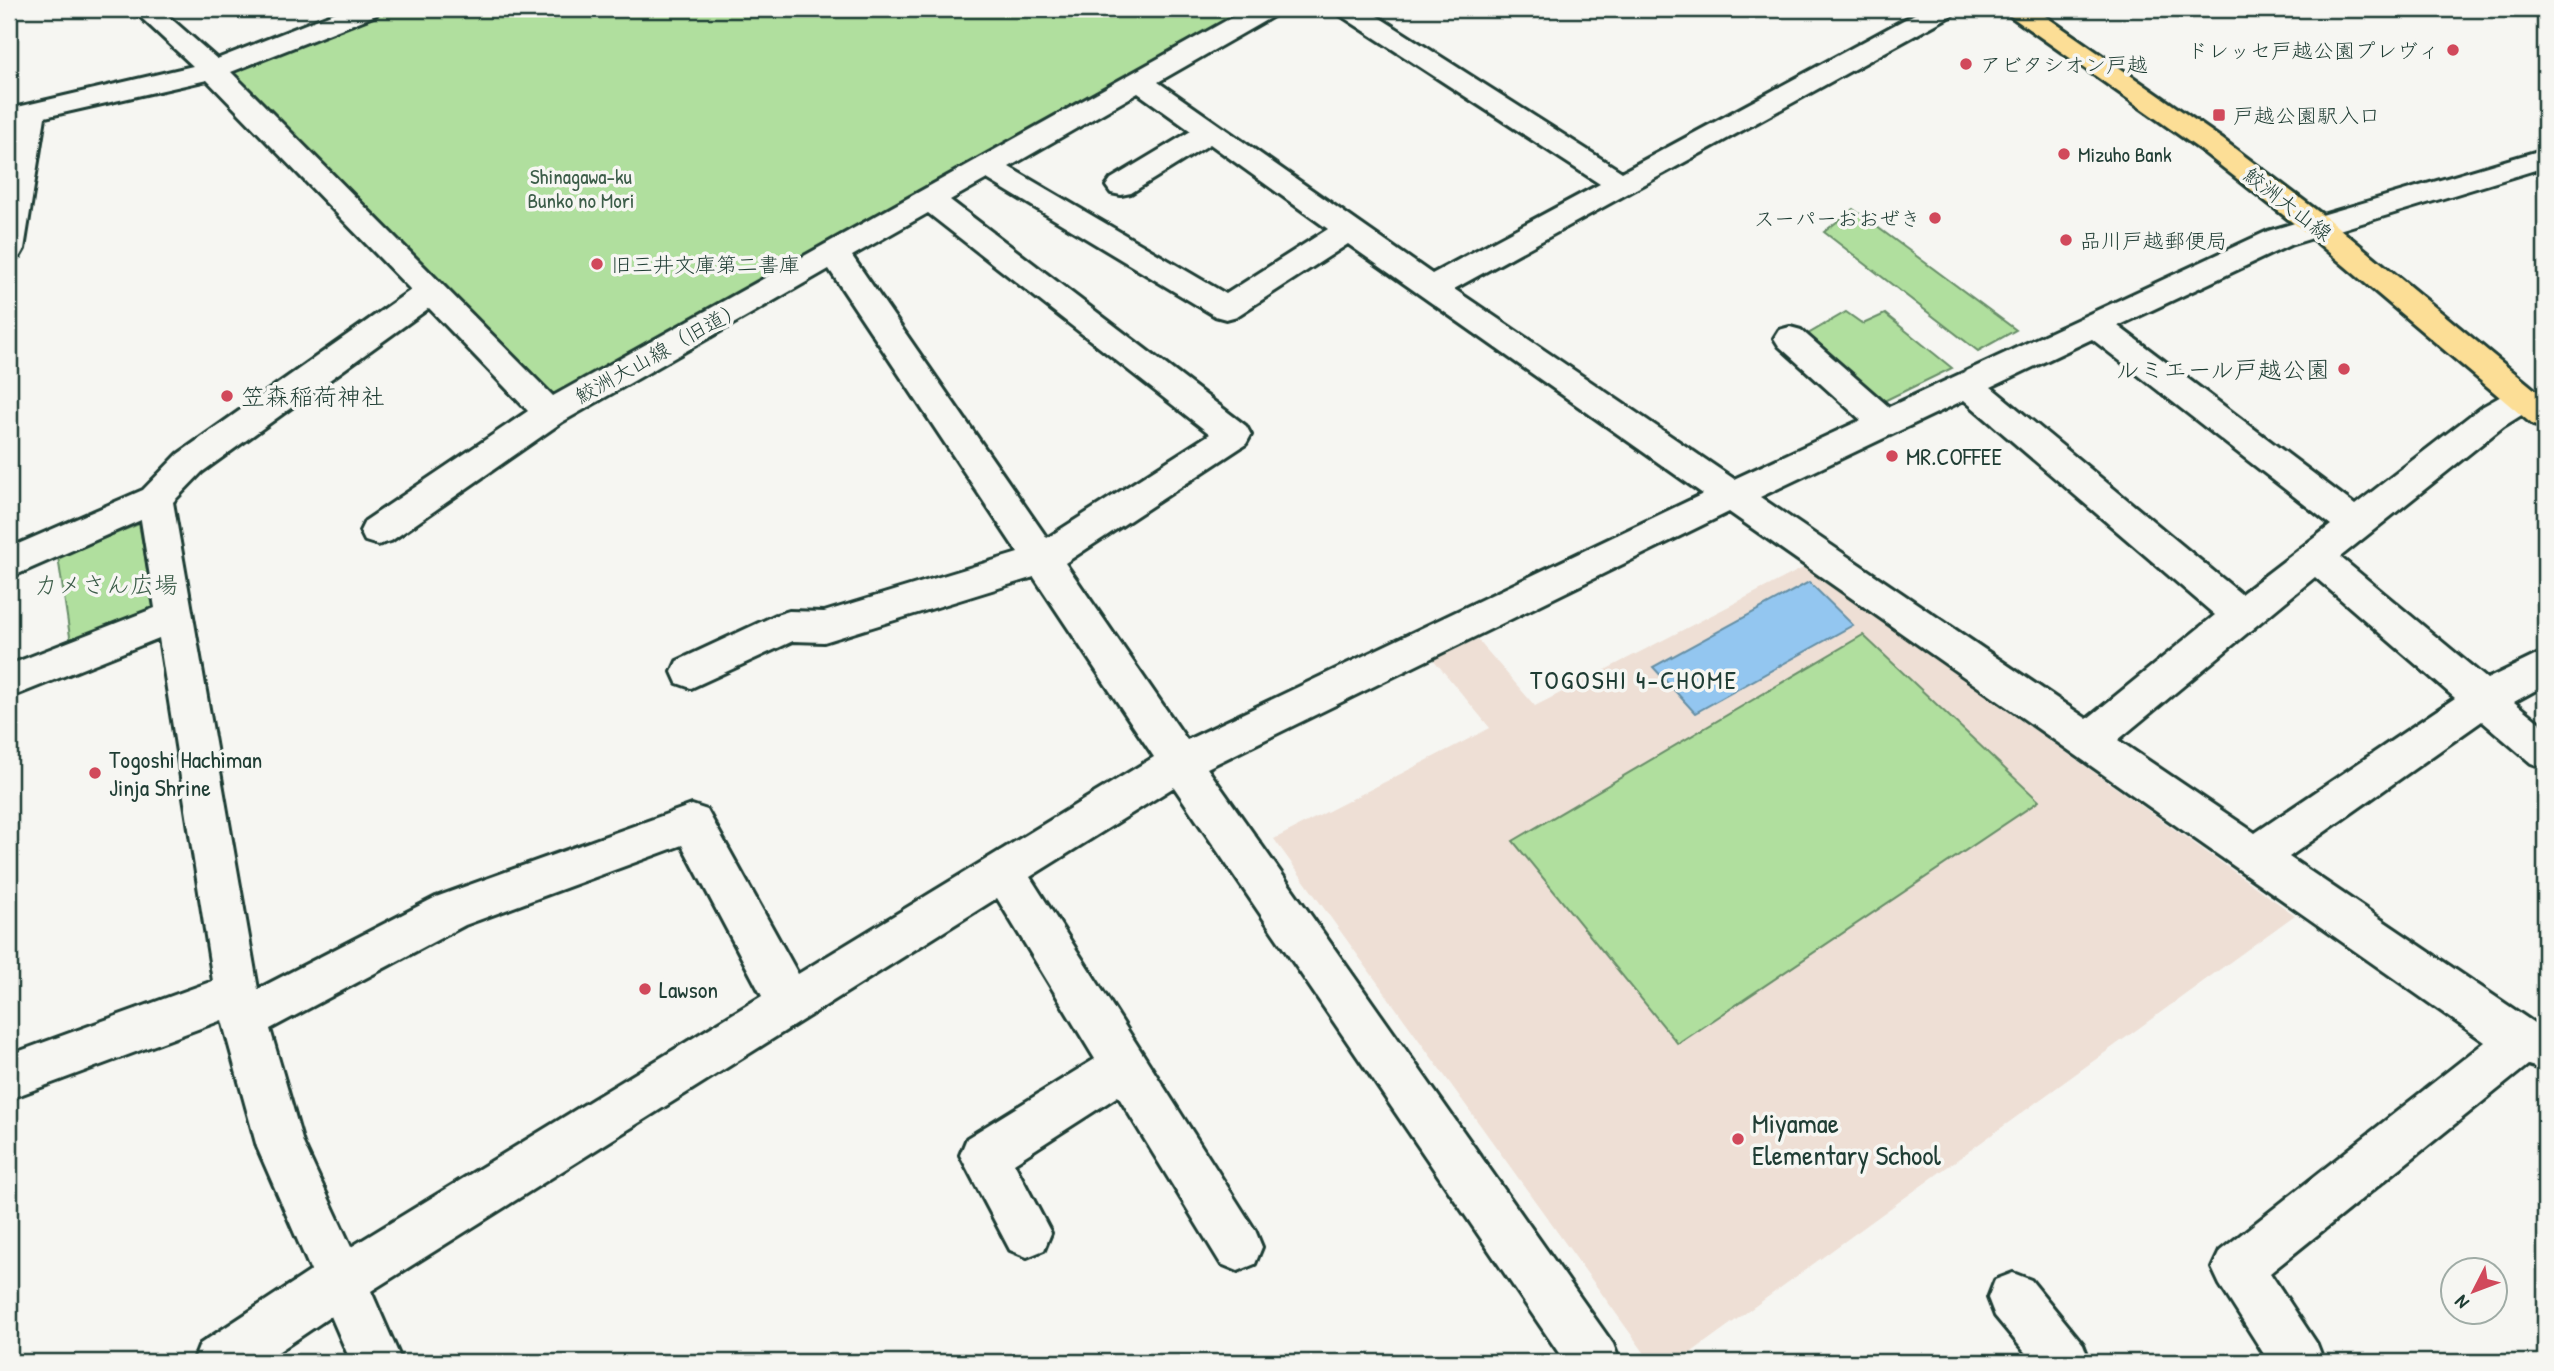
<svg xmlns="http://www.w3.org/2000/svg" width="2554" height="1371" font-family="'Patrick Hand','Klee One',sans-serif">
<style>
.built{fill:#eedfd5}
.green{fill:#b0df9e;stroke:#688e69;stroke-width:2}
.water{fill:#93c6f0;stroke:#658fa5;stroke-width:2}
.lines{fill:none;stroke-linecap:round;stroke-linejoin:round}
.minor-casing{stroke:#1f3d34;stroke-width:6}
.major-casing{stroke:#1f3d34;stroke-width:6}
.minor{fill:#f6f6f2;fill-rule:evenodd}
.major{fill:#fcde96;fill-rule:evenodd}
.poi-dot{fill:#d1495b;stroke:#f6f6f2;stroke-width:2.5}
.labels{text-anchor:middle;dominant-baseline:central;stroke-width:7;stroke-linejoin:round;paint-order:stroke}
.far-poi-label{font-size:21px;fill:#1f3d34;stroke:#f6f6f2;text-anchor:start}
.far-park-label{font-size:21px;fill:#3c5d49;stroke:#f6f6f2}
.far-street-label{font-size:21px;fill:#1f3d34;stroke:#f6f6f2}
.poi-label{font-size:24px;fill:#1f3d34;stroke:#f6f6f2;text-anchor:start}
.park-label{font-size:24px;fill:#3c5d49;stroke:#f6f6f2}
.neighbourhood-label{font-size:26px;letter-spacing:2px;fill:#1f3d34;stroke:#f6f6f2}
.near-poi-label{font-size:28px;fill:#1f3d34;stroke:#f6f6f2;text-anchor:start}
</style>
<rect width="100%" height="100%" fill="#f6f6f2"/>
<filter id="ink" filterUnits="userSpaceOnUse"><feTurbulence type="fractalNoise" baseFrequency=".0143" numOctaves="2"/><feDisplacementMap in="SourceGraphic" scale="14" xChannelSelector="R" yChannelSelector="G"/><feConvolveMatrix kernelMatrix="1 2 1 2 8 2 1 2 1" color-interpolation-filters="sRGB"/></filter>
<g filter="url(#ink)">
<!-- built -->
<path class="built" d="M1805,567l490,348 -617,447h-27l-377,-523 216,-111 -57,-69 44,-20 58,67z"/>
<!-- green -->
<g class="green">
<path d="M366,9h900l-716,404 -337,-343z"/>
<path d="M1853,209l163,121 -38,21 -154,-119z"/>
<path d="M1846,312l17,12 22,-10 67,54 -70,34 -79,-65z"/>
<path d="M139,524l16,86 -84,33 -13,-86z"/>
<path d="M1863,635l176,166 -361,243 -165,-203z"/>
</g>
<!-- water -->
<path class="water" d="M1809,582l44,43 -158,88 -42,-46z"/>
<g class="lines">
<defs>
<g id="minor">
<path d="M132,9h28l57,50 127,-50h36l-4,6 -145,57 322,324 694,-387h32l-4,6 -117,67 274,192 168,-90 -260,-169 -4,-6h30l256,163 302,-163h32l-4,6 -498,274 280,190 127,-59 -82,-74 -5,-8 5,-8 11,-3 11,3 88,77 379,-176 277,-82v18l-255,78 -172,81 237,179 125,-97 32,-18 12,-4 12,4 5,8 -5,8 -32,20 -164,131 147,122 58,-28v34l-31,17 31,25v41l-14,-5 -49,-42 -193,136 245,166 11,3v44l-17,-5 -258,208 47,71 7,18h-55l-49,-77 -8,-17 8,-17 265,-209 -756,-530 -522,256 406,576 7,18h-55l-391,-575 -144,90 225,353 7,17 -7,17 -17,7 -17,-7 -103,-168 -104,67 37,70 -7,17 -17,7 -17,-7 -50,-95 7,-17 128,-79 -98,-161 -626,393 31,71h-51l-20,-46 -68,46h-70l7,-18 111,-73 -54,-124 -35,-127 -213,79v-44l204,-74 -54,-343 -150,60v-33l146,-57 -14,-88 -132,58v-30l134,-58 35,-36 233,-164 -204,-210 -162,37 -21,132 -4,7 -11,3v-95l7,-40 -7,1v-16l184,-43zM1138,93l53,38 -80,48 -5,7 5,7 10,2 10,-2 79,-49 118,85 -102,65 -217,-127zM987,179l228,137 11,3 11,-3 111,-72 355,250 -516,246 -122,-177 181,-119 5,-9 -5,-9 -296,-226zM928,213l282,221 -163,104 -195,-282zM829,269l189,284 -194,59 -35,-1 -13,4 -99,46 -5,11 5,11 14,5 102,-47 31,1 210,-65 120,180 -356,217 -91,-164 -15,-5 -256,92 -178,92 -85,-487 29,-30 227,-164 99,103 -163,110 -5,10 5,10 13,4 13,-4 171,-119zM2092,339l239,186 -90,69 -250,-207zM1964,400l251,215 -128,104 -327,-222zM2315,577l140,121 -200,135 -137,-93zM682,845l80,151 -411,251 -48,-104 -33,-114 195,-104z"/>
<path d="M2013,1273l18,7 52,64 7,18h-57l-38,-46 -7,-18 7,-18z"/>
</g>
<path id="major" d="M2005,9h30l187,130 106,80 217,179v30l-12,-3 -227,-192 -104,-82 -193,-136z"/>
</defs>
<!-- minor casing -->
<use href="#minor" class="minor-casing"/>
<!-- major casing -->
<use href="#major" class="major-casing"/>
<!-- minor -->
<use href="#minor" class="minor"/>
<!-- major -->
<use href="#major" class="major"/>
</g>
</g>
<!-- markers -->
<g class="poi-dot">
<circle cx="2453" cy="50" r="7"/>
<circle cx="1966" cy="64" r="7"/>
<rect x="2212" y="108" width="14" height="14" rx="3.5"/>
<circle cx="2064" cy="154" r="7"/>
<circle cx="1935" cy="218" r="7"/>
<circle cx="2066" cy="240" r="7"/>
<circle cx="597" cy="264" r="7"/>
<circle cx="2344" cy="369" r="7"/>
<circle cx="227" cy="396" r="7"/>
<circle cx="1892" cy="456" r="7"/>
<circle cx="95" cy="773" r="7"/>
<circle cx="645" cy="989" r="7"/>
<circle cx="1738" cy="1139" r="7"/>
</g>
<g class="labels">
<!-- far-poi labels -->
<g class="far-poi-label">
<text x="2439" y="50" text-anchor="end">ドレッセ戸越公園プレヴィ</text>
<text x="1980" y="64">アビタシオン戸越</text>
<text x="2233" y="115">戸越公園駅入口</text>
<text x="2078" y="154">Mizuho Bank</text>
<text x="1921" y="218" text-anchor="end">スーパーおおぜき</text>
<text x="2080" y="240">品川戸越郵便局</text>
<text x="611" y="264">旧三井文庫第二書庫</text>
</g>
<!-- far-park labels -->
<g class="far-park-label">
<text x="581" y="176">Shinagawa-ku<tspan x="581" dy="24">Bunko no Mori</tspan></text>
</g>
<!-- far-street labels -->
<g class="far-street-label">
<text transform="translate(2288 204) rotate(38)">鮫洲大山線</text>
<text transform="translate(659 352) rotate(-29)">鮫洲大山線（旧道）</text>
</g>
<!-- poi labels -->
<g class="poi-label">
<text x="2330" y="369" text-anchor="end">ルミエール戸越公園</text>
<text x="241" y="396">笠森稲荷神社</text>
<text x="1906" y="456">MR.COFFEE</text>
<text x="109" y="759">Togoshi Hachiman<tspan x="109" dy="28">Jinja Shrine</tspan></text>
<text x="659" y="989">Lawson</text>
</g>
<!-- park labels -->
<g class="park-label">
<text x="106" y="584">カメさん広場</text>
</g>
<!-- neighbourhood labels -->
<g class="neighbourhood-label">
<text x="1634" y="679">TOGOSHI 4-CHOME</text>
</g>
<!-- near-poi labels -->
<g class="near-poi-label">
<text x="1752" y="1123">Miyamae<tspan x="1752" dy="32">Elementary School</tspan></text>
</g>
</g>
<!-- margin -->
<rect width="2554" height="1371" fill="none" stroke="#f6f6f2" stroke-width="35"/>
<rect x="18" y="18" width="2519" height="1336" fill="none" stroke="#1f3d34" stroke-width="2.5" filter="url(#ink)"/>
<!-- north arrow -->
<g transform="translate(2474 1291) rotate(228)"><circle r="33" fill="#f6f6f2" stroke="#a0aca6" stroke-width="2"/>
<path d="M0-5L12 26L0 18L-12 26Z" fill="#d1495b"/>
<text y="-10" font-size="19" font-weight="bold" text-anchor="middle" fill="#1f3d34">N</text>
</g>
</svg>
